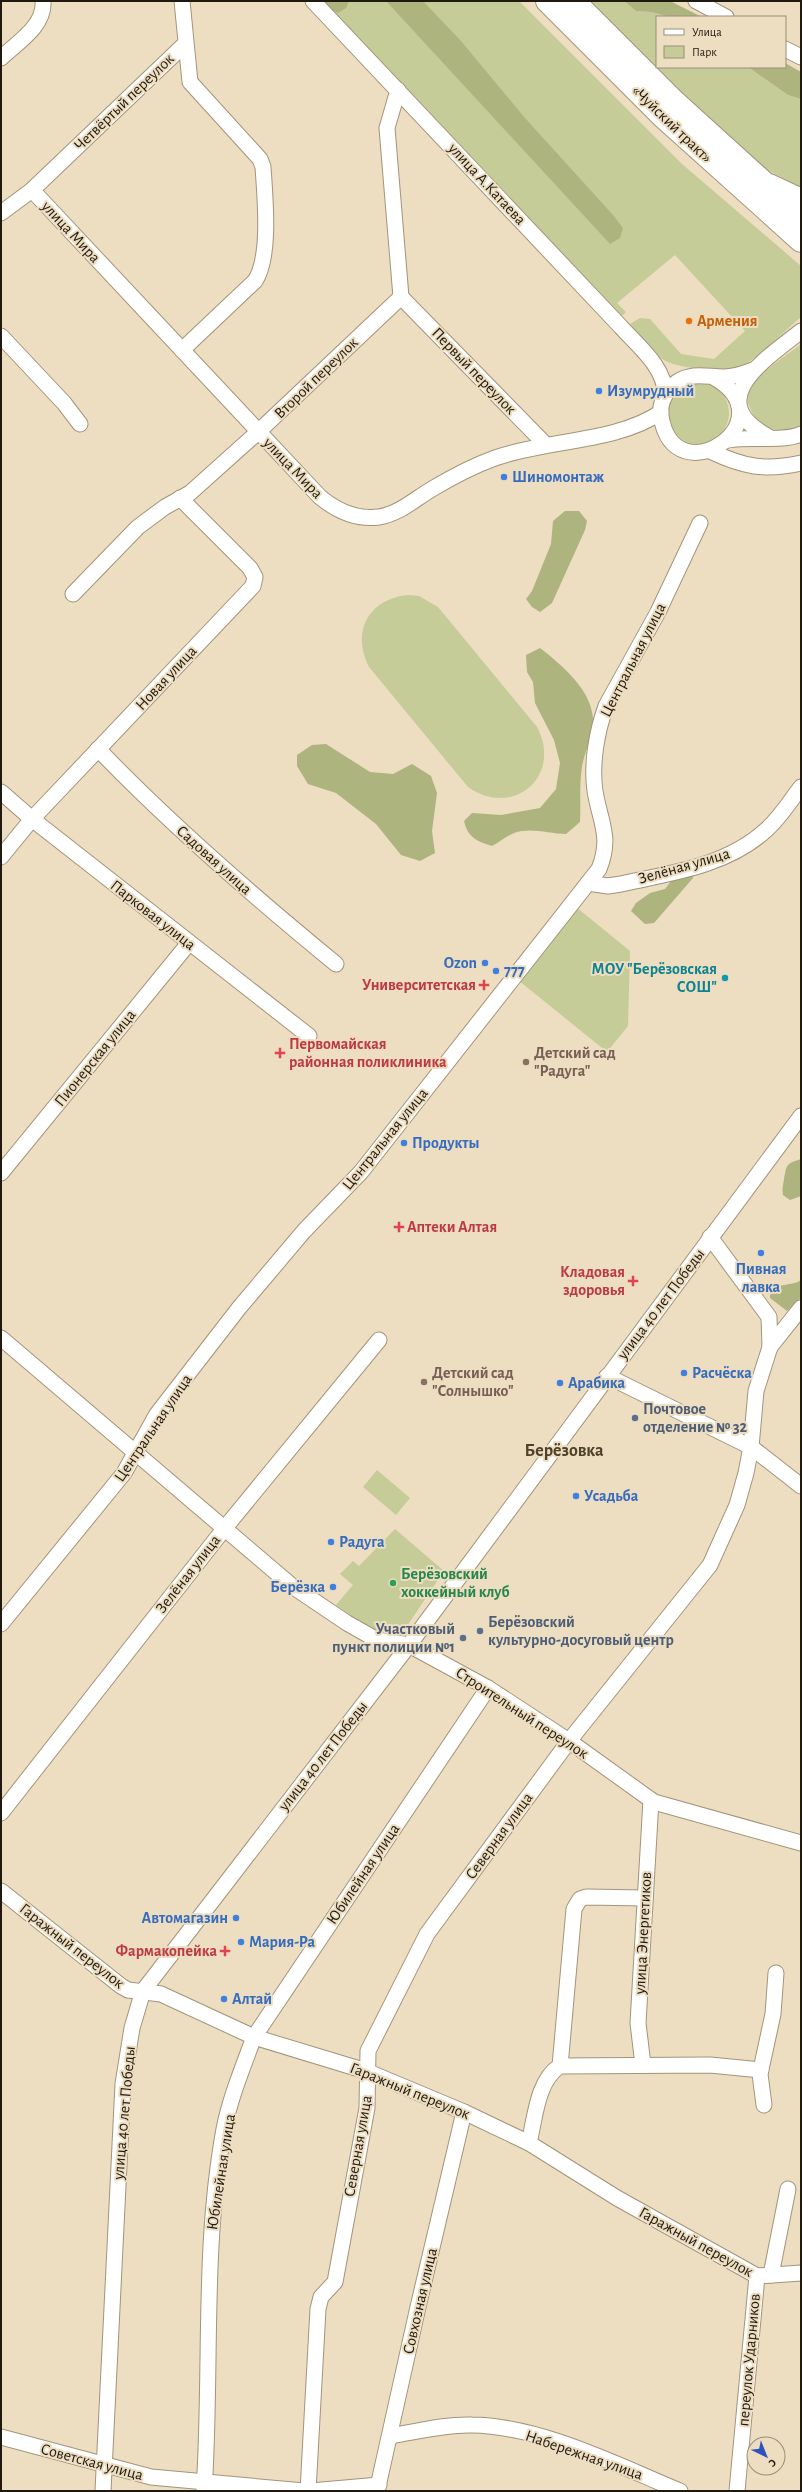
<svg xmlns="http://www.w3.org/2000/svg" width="802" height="2492" font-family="'Alegreya Sans',sans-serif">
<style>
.green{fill:#c5cc97}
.forest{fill:#aeb47e}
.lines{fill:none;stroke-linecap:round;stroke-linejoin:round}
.minor-casing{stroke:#a3947a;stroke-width:17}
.highway-casing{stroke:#a3947a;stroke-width:24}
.minor{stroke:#fff;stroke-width:15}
.highway{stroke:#fff;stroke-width:22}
.food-dot{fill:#e8710a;stroke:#edddc1;stroke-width:1.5}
.shop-dot{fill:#3f7fe0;stroke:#edddc1;stroke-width:1.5}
.culture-dot{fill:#0f9aa8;stroke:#edddc1;stroke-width:1.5}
.health-dot{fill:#e0444e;stroke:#edddc1;stroke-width:1.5}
.education-dot{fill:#8d6e63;stroke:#edddc1;stroke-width:1.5}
.service-dot{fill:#5c6f8a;stroke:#edddc1;stroke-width:1.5}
.leisure-dot{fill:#2e9e5b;stroke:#edddc1;stroke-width:1.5}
.labels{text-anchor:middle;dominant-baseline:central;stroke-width:4;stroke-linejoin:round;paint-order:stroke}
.street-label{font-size:16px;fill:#1f190f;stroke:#edddc1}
.food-label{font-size:16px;font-weight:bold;fill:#c56008;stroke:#edddc1;text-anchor:start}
.shop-label{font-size:16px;font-weight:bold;fill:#366cbe;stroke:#edddc1;text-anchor:start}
.culture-label{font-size:16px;font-weight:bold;fill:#0d838f;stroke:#edddc1;text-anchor:end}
.health-label{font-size:16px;font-weight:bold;fill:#be3a42;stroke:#edddc1;text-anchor:end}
.education-label{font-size:16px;font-weight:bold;fill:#785e54;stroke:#edddc1;text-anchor:start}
.service-label{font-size:16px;font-weight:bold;fill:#4e5e75;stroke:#edddc1;text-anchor:start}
.leisure-label{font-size:16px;font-weight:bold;fill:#27864d;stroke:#edddc1;text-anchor:start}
.quarter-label{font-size:18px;font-weight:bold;fill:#4f422a;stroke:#edddc1}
</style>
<rect width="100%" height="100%" fill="#edddc1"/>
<!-- green -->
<g class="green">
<path d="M324,1h195l163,163 119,102v51c-16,13 -42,41 -59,49 -15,7 -69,3 -81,-8 -12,-9 -21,-23 -31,-34l10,-6 10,1 31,35 33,5 31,-28 -70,-76 -58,48 9,9 -4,4z"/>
<path d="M581,1h43l12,10 15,1 19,5h-13v50h91l40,28 13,4v88l-40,-20z"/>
<path d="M801,344v82c-20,9 -42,4 -51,-18 -3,-6 -4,-14 0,-20 9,-16 36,-32 51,-44z"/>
<circle cx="698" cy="413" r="31"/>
<path d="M408,595l11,1 19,11 99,120c26,49 -24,92 -69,60l-99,-120c-18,-35 -1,-68 39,-72z"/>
<path d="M576,907l54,44 -2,75 -21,26 -89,-72z"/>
<path d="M377,1470l33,28 -14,17 -33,-28z"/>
<path d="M395,1529l49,42 -41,61h-28l-39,-27 17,-20 -13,-11 13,-13 6,5z"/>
</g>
<!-- forest -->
<g class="forest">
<path d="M324,1h25l-3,7 -8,5 -7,-4z"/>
<path d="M386,1h37l38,40 64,77 88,97 10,13 -3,10 -10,6z"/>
<path d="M624,1h46l32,16h-32l-19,-5 -15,-1z"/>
<path d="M785,63l16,9v27l-13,-4 -40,-28h37z"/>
<path d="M565,511h14l8,10 -2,9 -33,73 -12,9 -8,-5 -6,-8 6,-8 19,-47 2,-23z"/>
<path d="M540,648c23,18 56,45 53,78 -1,14 -9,27 -11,41 -3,18 -1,37 -2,55l-14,12c-17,0 -35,-7 -52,-1 -7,3 -15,9 -22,13 -15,-5 -24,-8 -28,-25l8,-8 29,2 39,-7 16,-19 4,-26 -6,-23 -19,-37 -2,-21 -6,-10 -1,-17z"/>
<path d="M326,744l44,28 23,2 19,-10 19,12 6,17 -5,38 3,22 -15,8 -19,-6 -25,-31 -40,-31 -28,-9 -11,-18v-11l15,-10z"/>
<path d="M693,875v3l-39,45 -9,1 -14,-13 5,-8 14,-10 15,-4 7,-9z"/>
<path d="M801,1159v37l-11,4 -7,-5c-1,-7 0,-9 1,-16 3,-14 1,-15 17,-20z"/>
<path d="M801,1280v18l-14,13 -17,-13v-9c9,-5 26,-4 31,-9z"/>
</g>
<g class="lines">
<defs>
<g id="minor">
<path d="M313,1l308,326c17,19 45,41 44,68"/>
<path d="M696,1l30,16"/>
<path d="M785,49l16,8"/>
<path d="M1,58c17,-16 44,-32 42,-57"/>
<path d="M398,90l-11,38 14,169"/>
<path d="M771,182l30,14"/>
<path d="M32,190l288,307c17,14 36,23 59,20 20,-3 36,-18 53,-28 20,-12 41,-23 63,-31 50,-18 124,-16 166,-46"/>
<path d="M1,213l31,-23 153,-146"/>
<path d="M401,297l145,148"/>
<path d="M1,336l63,67 16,21"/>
<path d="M182,350l73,-69c16,-24 10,-84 8,-114l-3,-8 -70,-77 -8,-81"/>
<path d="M713,377c78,43 -39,122 -52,39 -2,-12 5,-27 16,-34 16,-10 29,-5 47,-5 10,0 19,-3 29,-7"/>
<path d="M769,437c-69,-37 -3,-78 32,-106"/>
<path d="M728,440c22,-4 55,2 73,-6"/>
<path d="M710,451c34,16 54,20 91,12"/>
<path d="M73,594l65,-67 27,-20 25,-14 68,-61 143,-135"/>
<path d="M98,749c74,77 155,147 238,215"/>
<path d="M1,792l31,27 277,217"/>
<path d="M1,857l31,-38 221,-233 2,-9 -5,-9 -70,-70"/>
<path d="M588,883l20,3 13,-2c50,-11 106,-18 145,-54 14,-12 24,-29 35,-43"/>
<path d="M1,1173l188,-230"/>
<path d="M1,1338l291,248 55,37 30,17 32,5 79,43 81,53 85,61 147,41"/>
<path d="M770,1347l31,-39"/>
<path d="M607,1376l144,71 50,39"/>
<path d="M1,1624l123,-151 33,-59 82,-106 65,-77 57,-59 238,-303c13,-32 1,-47 -4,-78 -4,-28 2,-60 11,-85l52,-94 42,-89"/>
<path d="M1,1813l223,-284 155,-189"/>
<path d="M1,1891l120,95 7,4 33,4 93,43 112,34 98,41 65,31 88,55 140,78 44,-3"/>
<path d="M643,2065l-5,-42 13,-223"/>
<path d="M560,2066l14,-157 6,-10 6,-2 59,1"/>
<path d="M764,2105l-4,-31 13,-60 3,-41"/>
<path d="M529,2143c6,-24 8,-63 31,-77l150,-1 51,5"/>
<path d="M771,2275l17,-86"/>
<path d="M390,2436c26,-4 55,-12 82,-11 69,1 145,40 208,66"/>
<path d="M1,2437l150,40 153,14"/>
<path d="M103,2491l20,-407 9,-56 11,-37 266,-346 392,-529"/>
<path d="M204,2491c8,-121 -2,-242 20,-362 6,-31 19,-62 30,-92l234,-349"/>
<path d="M308,2491l10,-182 3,-12 14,-15 32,-174 1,-57 59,-117 142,-193 141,-176 27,-60 9,-32 5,-26 5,-56 14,-44 -1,-30 -59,-80"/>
<path d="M311,2491l68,-6"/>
<path d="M377,2491l41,-184 46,-195"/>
<path d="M737,2491l20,-215"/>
</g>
<g id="highway">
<path d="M547,1l115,115 139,125"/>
<path d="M574,1l101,101 126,114"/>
</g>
</defs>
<!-- minor casing -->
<use href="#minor" class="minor-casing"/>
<!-- highway casing -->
<use href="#highway" class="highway-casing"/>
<!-- minor -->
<use href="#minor" class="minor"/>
<!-- highway -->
<use href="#highway" class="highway"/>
</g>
<!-- markers -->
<circle class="food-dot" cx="689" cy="321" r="4"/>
<g class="shop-dot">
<circle cx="599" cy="391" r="4"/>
<circle cx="504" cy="477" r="4"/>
<circle cx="485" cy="963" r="4"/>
<circle cx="496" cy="971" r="4"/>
<circle cx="404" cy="1143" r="4"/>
<circle cx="761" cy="1253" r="4"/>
<circle cx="684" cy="1373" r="4"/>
<circle cx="560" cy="1383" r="4"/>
<circle cx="576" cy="1496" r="4"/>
<circle cx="331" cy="1542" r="4"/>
<circle cx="333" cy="1587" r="4"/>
<circle cx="236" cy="1918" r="4"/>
<circle cx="241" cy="1942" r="4"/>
<circle cx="224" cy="1999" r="4"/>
</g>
<circle class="culture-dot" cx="725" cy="978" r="4"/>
<g class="health-dot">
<path d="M482 979h4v4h4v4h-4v4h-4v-4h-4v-4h4z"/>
<path d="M278 1047h4v4h4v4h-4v4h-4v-4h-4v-4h4z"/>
<path d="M397 1221h4v4h4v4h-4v4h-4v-4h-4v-4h4z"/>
<path d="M631 1275h4v4h4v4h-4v4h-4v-4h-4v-4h4z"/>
<path d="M223 1945h4v4h4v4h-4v4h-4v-4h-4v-4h4z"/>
</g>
<g class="education-dot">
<circle cx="526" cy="1062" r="4"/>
<circle cx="424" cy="1382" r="4"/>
</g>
<g class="service-dot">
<circle cx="635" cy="1418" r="4"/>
<circle cx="480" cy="1631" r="4"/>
<circle cx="463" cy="1638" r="4"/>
</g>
<circle class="leisure-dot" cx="393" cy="1583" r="4"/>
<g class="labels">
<!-- street labels -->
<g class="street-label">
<text transform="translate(124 102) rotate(-44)">Четвёртый переулок</text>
<text transform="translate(672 124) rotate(44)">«Чуйский тракт»</text>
<text transform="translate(487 184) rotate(47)">улица А.Катаева</text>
<text transform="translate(71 232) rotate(47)">улица Мира</text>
<text transform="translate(474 371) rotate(46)">Первый переулок</text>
<text transform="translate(316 378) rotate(-44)">Второй переулок</text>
<text transform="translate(293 468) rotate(46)">улица Мира</text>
<text transform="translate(633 660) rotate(-63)">Центральная улица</text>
<text transform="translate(166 678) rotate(-47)">Новая улица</text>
<text transform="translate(214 860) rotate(42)">Садовая улица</text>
<text transform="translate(684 866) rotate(-16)">Зелёная улица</text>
<text transform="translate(153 915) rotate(38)">Парковая улица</text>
<text transform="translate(95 1058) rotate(-51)">Пионерская улица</text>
<text transform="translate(385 1139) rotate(-51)">Центральная улица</text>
<text transform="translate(661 1304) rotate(-53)">улица 40 лет Победы</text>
<text transform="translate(153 1428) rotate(-56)">Центральная улица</text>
<text transform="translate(188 1574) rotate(-52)">Зелёная улица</text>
<text transform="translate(522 1713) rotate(33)">Строительный переулок</text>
<text transform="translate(323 1756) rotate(-52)">улица 40 лет Победы</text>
<text transform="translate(499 1836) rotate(-54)">Северная улица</text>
<text transform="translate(363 1874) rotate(-56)">Юбилейная улица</text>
<text transform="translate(643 1933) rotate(-87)">улица Энергетиков</text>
<text transform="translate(72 1946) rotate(38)">Гаражный переулок</text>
<text transform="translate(410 2091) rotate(22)">Гаражный переулок</text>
<text transform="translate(124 2113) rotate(-85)">улица 40 лет Победы</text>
<text transform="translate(358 2146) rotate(-80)">Северная улица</text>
<text transform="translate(221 2172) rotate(-81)">Юбилейная улица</text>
<text transform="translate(696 2242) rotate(29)">Гаражный переулок</text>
<text transform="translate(420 2301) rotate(-77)">Совхозная улица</text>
<text transform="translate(749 2360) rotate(-85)">переулок Ударников</text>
<text transform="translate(584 2455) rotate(19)">Набережная улица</text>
<text transform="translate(92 2462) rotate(15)">Советская улица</text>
</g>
<!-- food labels -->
<g class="food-label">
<text x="697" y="321">Армения</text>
</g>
<!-- shop labels -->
<g class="shop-label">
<text x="607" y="391">Изумрудный</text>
<text x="512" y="477">Шиномонтаж</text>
<text x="477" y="963" text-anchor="end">Ozon</text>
<text x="504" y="971">777</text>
<text x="412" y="1143">Продукты</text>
<text x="761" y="1269" text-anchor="middle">Пивная<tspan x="761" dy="18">лавка</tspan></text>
<text x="692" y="1373">Расчёска</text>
<text x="568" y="1383">Арабика</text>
<text x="584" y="1496">Усадьба</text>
<text x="339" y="1542">Радуга</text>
<text x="325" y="1587" text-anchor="end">Берёзка</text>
<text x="228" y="1918" text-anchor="end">Автомагазин</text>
<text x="249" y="1942">Мария-Ра</text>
<text x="232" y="1999">Алтай</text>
</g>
<!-- culture labels -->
<g class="culture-label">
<text x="717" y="969">МОУ "Берёзовская<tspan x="717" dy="18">СОШ"</tspan></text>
</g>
<!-- health labels -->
<g class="health-label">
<text x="476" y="985">Университетская</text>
<text x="289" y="1044" text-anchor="start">Первомайская<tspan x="289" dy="18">районная поликлиника</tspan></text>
<text x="407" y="1227" text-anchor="start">Аптеки Алтая</text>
<text x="625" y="1272">Кладовая<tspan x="625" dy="18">здоровья</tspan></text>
<text x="217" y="1951">Фармакопейка</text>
</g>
<!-- education labels -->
<g class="education-label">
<text x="534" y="1053">Детский сад<tspan x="534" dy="18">"Радуга"</tspan></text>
<text x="432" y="1373">Детский сад<tspan x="432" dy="18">"Солнышко"</tspan></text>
</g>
<!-- service labels -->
<g class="service-label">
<text x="643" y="1409">Почтовое<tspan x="643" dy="18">отделение № 32</tspan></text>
<text x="488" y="1622">Берёзовский<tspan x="488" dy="18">культурно-досуговый центр</tspan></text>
<text x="455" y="1629" text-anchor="end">Участковый<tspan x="455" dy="18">пункт полиции №1</tspan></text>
</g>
<!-- leisure labels -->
<g class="leisure-label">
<text x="401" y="1574">Берёзовский<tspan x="401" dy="18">хоккейный клуб</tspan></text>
</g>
<!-- quarter labels -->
<g class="quarter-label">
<text x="564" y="1451">Берёзовка</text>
</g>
</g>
<!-- border -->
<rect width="802" height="2492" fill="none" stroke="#1f190f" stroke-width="4"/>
<!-- legend -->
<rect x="656" y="16" width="130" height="52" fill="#edddc1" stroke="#9b8f7a"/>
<rect x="664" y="29" width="20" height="6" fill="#ffffff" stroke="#9b8f7a"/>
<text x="692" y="36" font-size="12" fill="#1f190f">Улица</text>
<rect x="664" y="46" width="20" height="12" fill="#c5cc97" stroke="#9b8f7a"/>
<text x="692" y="56" font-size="12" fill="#1f190f">Парк</text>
<!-- north arrow -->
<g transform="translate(766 2456) rotate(137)"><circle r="19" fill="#edddc1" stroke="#9b8f7a"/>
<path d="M0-3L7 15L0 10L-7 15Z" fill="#3051c2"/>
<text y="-6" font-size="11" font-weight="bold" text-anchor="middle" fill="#1f190f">С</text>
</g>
</svg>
